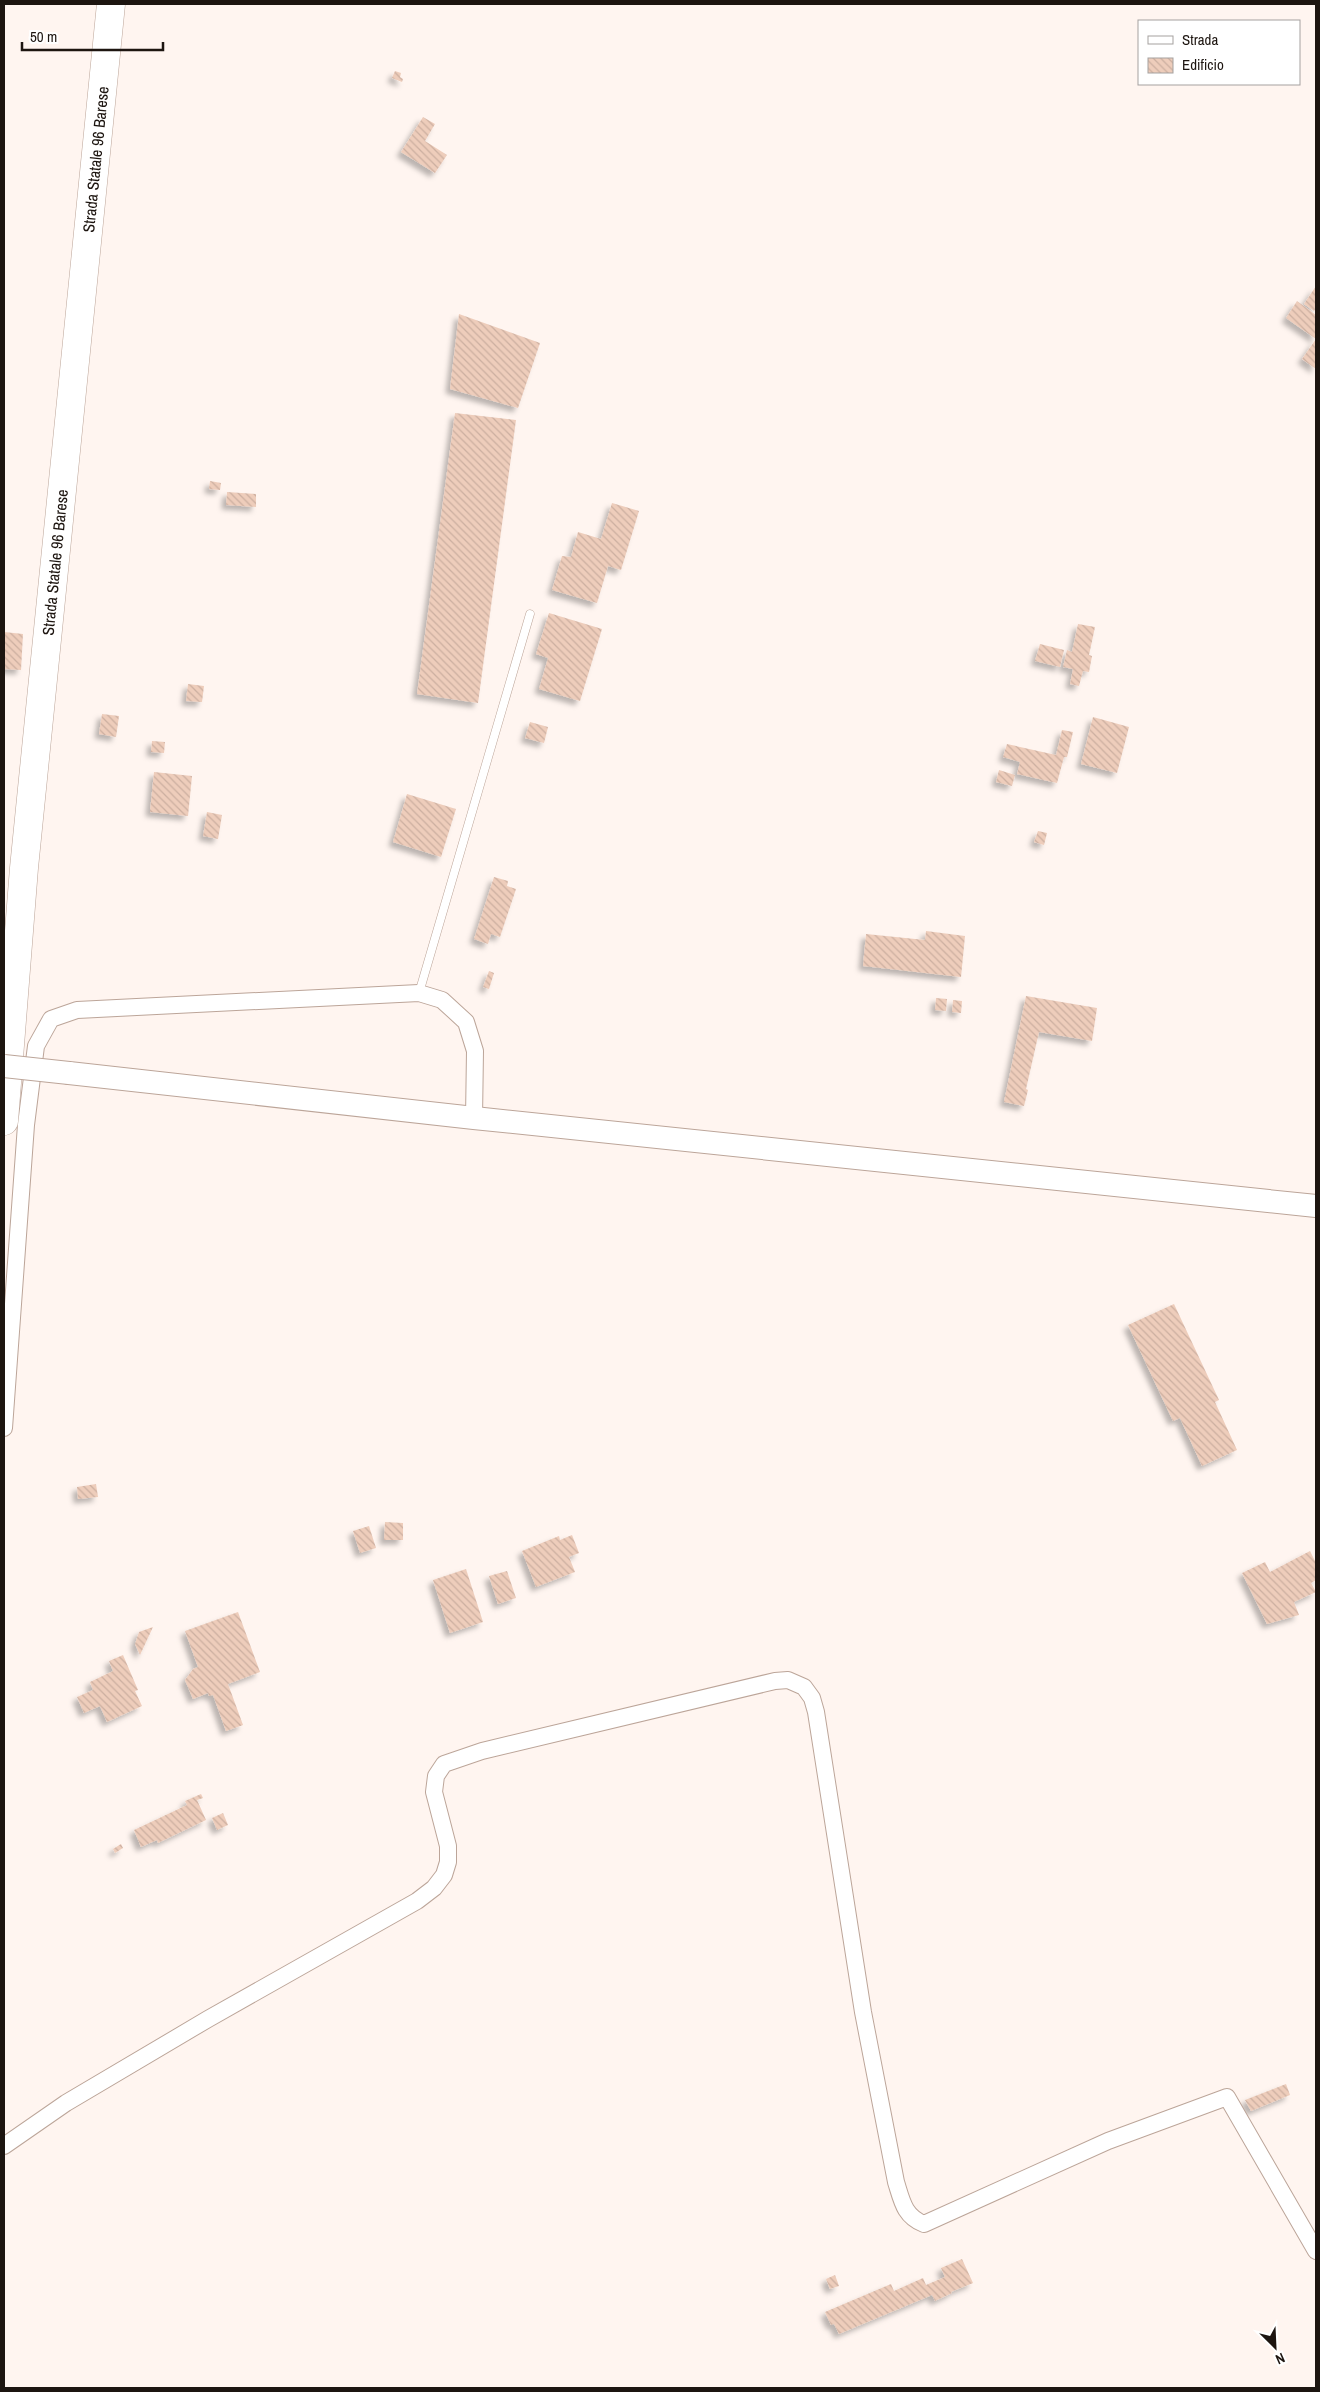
<svg xmlns="http://www.w3.org/2000/svg" width="1320" height="2392" font-family="'Archivo Narrow',sans-serif">
<style>
.building{fill:url(#building-back-hatch);filter:url(#shadow)}
.lines{fill:none;stroke-linecap:round;stroke-linejoin:round}
.lane-casing{stroke:#bca599;stroke-width:9}
.street-casing{stroke:#bca599;stroke-width:18}
.secondary-casing{stroke:#bca599;stroke-width:24}
.highway-casing{stroke:#bca599;stroke-width:29}
.lane{stroke:#fff;stroke-width:8}
.street{stroke:#fff;stroke-width:16}
.secondary{stroke:#fff;stroke-width:22}
.highway{stroke:#fff;stroke-width:28}
.secondary-bridge-casing{stroke:#bca599;stroke-width:24;stroke-linecap:butt}
.secondary-bridge{stroke:#fff;stroke-width:22}
.labels{text-anchor:middle;dominant-baseline:central;stroke-width:4;stroke-linejoin:round;paint-order:stroke}
.street-label{font-size:16px;fill:#1d1510;stroke:#fff}
</style>
<defs>
<pattern id="building-back-hatch" width="6" height="6" patternUnits="userSpaceOnUse" patternTransform="scale(1.25)"><rect width="6" height="6" fill="#eecdbb"/><path d="M-1 5l2 2M0 0l6 6M5-1l2 2" fill="none" stroke="#ccafa0"/></pattern>
<filter id="shadow"><feDropShadow dx="-4.5" dy="4.5" stdDeviation="2.5" flood-color="#0004"/></filter>
</defs>
<rect width="100%" height="100%" fill="#fff5f0"/>
<!-- building -->
<g class="building">
<path d="M395,71l6,2 -1,4 3,2 -1,3 -10,-4z"/>
<path d="M423,117l12,7 -10,17 22,14 -12,18 -34,-21z"/>
<path d="M1316,286v22l-2,3 -10,-7z"/>
<path d="M1297,301l19,14v24l-30,-21z"/>
<path d="M459,314l81,29 -22,65 -68,-19z"/>
<path d="M1316,339v30l-14,-10z"/>
<path d="M455,413l61,7 -38,283 -61,-9z"/>
<path d="M210,481l11,2 -1,7 -11,-1z"/>
<path d="M227,492l29,2v13l-30,-2z"/>
<path d="M612,503l27,8 -18,59 -13,-4 -11,37 -45,-13 10,-34 9,1 7,-25 23,7z"/>
<path d="M549,613l53,16 -22,72 -41,-12 9,-31 -12,-4z"/>
<path d="M1078,624l17,3 -6,28 3,1 -3,16 -6,-1 -4,15 -9,-2 3,-15 -10,-2 4,-17 5,2z"/>
<path d="M4,632l19,2 -2,36 -17,-1z"/>
<path d="M1040,644l24,6 -4,17 -25,-6z"/>
<path d="M188,684l16,2 -2,16 -16,-1z"/>
<path d="M102,714l17,2 -3,21 -17,-3z"/>
<path d="M1093,717l36,10 -12,46 -36,-9z"/>
<path d="M530,722l18,5 -4,16 -19,-5z"/>
<path d="M1062,730l11,2 -6,25h-3l-7,26 -40,-9 3,-12 -17,-5 4,-13 49,11z"/>
<path d="M152,741l13,1 -1,11 -13,-1z"/>
<path d="M999,770l16,5 -3,11 -16,-4z"/>
<path d="M154,772l38,4 -4,40 -38,-4z"/>
<path d="M407,794l49,15 -15,48 -48,-15z"/>
<path d="M207,812l15,3 -4,24 -15,-3z"/>
<path d="M1038,831l9,2 -3,12 -10,-3z"/>
<path d="M494,877l14,4 -1,5 9,3 -16,48 -9,-3 -3,10 -14,-5z"/>
<path d="M926,931l39,5 -4,41 -98,-11 3,-32 59,6z"/>
<path d="M489,971l5,2 -5,16 -6,-2z"/>
<path d="M1026,996l71,12 -5,33 -53,-9 -13,57 2,1 -4,16 -20,-4z"/>
<path d="M936,998l11,1 -1,12 -11,-1z"/>
<path d="M953,1000l9,1 -1,12 -9,-1z"/>
<path d="M1174,1304l45,96 -4,2 22,48 -35,16 -22,-48 -7,3 -45,-96z"/>
<path d="M96,1484l2,13 -20,2 -1,-12z"/>
<path d="M385,1522l18,1v17h-19z"/>
<path d="M369,1526l7,22 -16,5 -7,-22z"/>
<path d="M572,1535l7,18 -10,4 6,15 -39,15 -14,-36 37,-15 1,4z"/>
<path d="M1310,1551l6,12v17l-5,3 5,9 -22,10 5,13 -32,9 -25,-51 23,-11 5,10z"/>
<path d="M466,1569l17,53 -33,11 -17,-53z"/>
<path d="M507,1571l9,27 -18,6 -9,-28z"/>
<path d="M238,1612l22,60 -32,12 15,41 -17,6 -13,-36 -4,1 -1,-3 -15,6 -8,-19 8,-11 5,-2 -13,-36z"/>
<path d="M153,1627l-13,28 -5,-11 4,-12z"/>
<path d="M123,1655l15,35 -3,1 7,15 -35,16 -7,-16 -16,7 -7,-16 16,-7 -3,-8 23,-11 -4,-10z"/>
<path d="M201,1794l2,4 -6,2 9,20 -48,23 -1,-3 -16,7 -7,-17 53,-25 -2,-4z"/>
<path d="M223,1813l5,12 -11,5 -5,-12z"/>
<path d="M121,1844l2,4 -8,5 -2,-4z"/>
<path d="M1286,2084l4,11 -39,16 -6,-11z"/>
<path d="M962,2259l11,24 -22,9 1,1 -17,8 -3,-6 -93,39 -5,-10 -3,1 -6,-13 66,-28 3,7 29,-13 3,7 19,-8 -4,-9z"/>
<path d="M835,2275l4,11 -9,3 -4,-10z"/>
</g>
<g class="lines">
<defs>
<path id="lane" d="M419,993l111,-379"/>
<g id="street">
<path d="M4,1428l22,-303 10,-79 15,-27 26,-9 342,-17 23,7 24,22 9,29 -1,67"/>
<path d="M4,2146l62,-43 142,-84 209,-118 17,-13 10,-13 4,-13v-16l-14,-54 2,-16 8,-12 38,-13 293,-70 13,-1 16,7 8,11 4,14 47,300 33,170c6,19 8,34 28,42l184,-83 119,-44 89,154"/>
</g>
<path id="secondary" d="M69,1073l405,45 842,88"/>
<g id="highway">
<path id="s1" d="M4,1121l20,-253 87,-864"/>
</g>
</defs>
<!-- lane casing -->
<use href="#lane" class="lane-casing"/>
<!-- street casing -->
<use href="#street" class="street-casing"/>
<!-- secondary casing -->
<use href="#secondary" class="secondary-casing"/>
<!-- highway casing -->
<use href="#highway" class="highway-casing"/>
<!-- lane -->
<use href="#lane" class="lane"/>
<!-- street -->
<use href="#street" class="street"/>
<!-- secondary -->
<use href="#secondary" class="secondary"/>
<!-- highway -->
<use href="#highway" class="highway"/>
<defs>
<path id="secondary-bridge" d="M4,1066l65,7"/>
</defs>
<!-- secondary-bridge casing -->
<use href="#secondary-bridge" class="secondary-bridge-casing"/>
<!-- secondary-bridge -->
<use href="#secondary-bridge" class="secondary-bridge"/>
</g>
<g class="labels">
<!-- street labels -->
<g class="street-label">
<text stroke="none"><textPath href="#s1" startOffset="966">Strada Statale 96 Barese</textPath></text>
<text stroke="none"><textPath href="#s1" startOffset="561">Strada Statale 96 Barese</textPath></text>
</g>
</g>
<!-- border -->
<rect width="1320" height="2392" fill="none" stroke="#1d1510" stroke-width="10"/>
<!-- legend -->
<rect x="1138" y="20" width="162" height="65" fill="#ffffff" stroke="#a5a19f"/>
<rect x="1148" y="36" width="25" height="8" fill="#ffffff" stroke="#a5a19f"/>
<text x="1182" y="45" font-size="15" fill="#1d1510">Strada</text>
<rect x="1148" y="58" width="25" height="15" fill="url(#building-back-hatch)" stroke="#a5a19f"/>
<text x="1182" y="70" font-size="15" fill="#1d1510">Edificio</text>
<!-- north arrow -->
<g transform="translate(1275 2347) rotate(156)" stroke="#ffffff" stroke-width="4" paint-order="stroke">
<path d="M0-4L9 19L0 12L-9 19Z" fill="#1d1510"/>
<text y="-8" font-size="14" font-weight="bold" text-anchor="middle" fill="#1d1510">N</text>
</g>
<!-- scale -->
<path d="M22 42v8h141v-8" fill="none" stroke="#1d1510" stroke-width="2.5"/>
<text x="30" y="42" font-size="15" fill="#1d1510" stroke="#ffffff" stroke-width="4" paint-order="stroke">50 m</text>
</svg>
